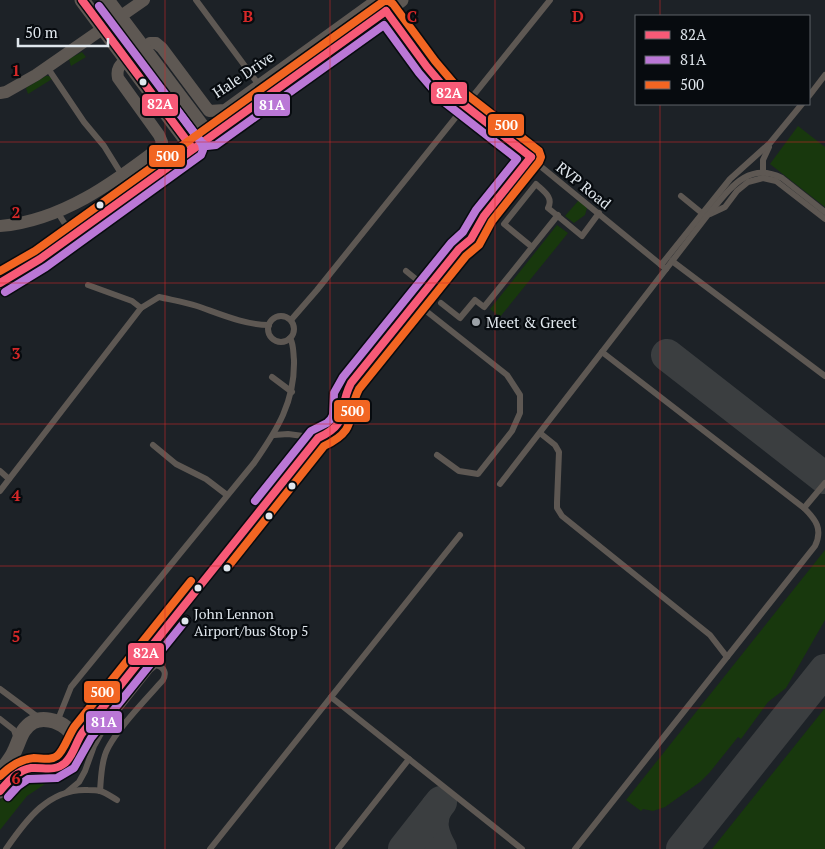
<svg xmlns="http://www.w3.org/2000/svg" width="825" height="849" font-family="'PT Serif',serif">
<style>
.green{fill:#18380d}
.lines{fill:none;stroke-linecap:round;stroke-linejoin:round}
.taxiway{stroke:#3b3e40;stroke-width:32}
.service{stroke:#5e5853;stroke-width:6}
.minor{stroke:#5e5853;stroke-width:12}
.tertiary{stroke:#5e5853;stroke-width:15}
.service-bridge{stroke:#5e5853;stroke-width:6}
.bus-1-casing{stroke:#070b0f;stroke-width:11}
.bus-2-casing{stroke:#070b0f;stroke-width:11}
.bus-3-casing{stroke:#070b0f;stroke-width:11}
.bus-1{stroke:#f75a77;stroke-width:8}
.bus-2{stroke:#ba77d6;stroke-width:8}
.bus-3{stroke:#f26522;stroke-width:8}
.grid{fill:none;stroke:#d62828;stroke-width:1;stroke-opacity:0.55}
.bus-dot{fill:#e0e7ed;stroke:#070b0f;stroke-width:2}
.poi-dot{fill:#9ca2a8;stroke:#070b0f;stroke-width:2}
.labels{text-anchor:middle;dominant-baseline:central;stroke-width:4.5;stroke-linejoin:round;paint-order:stroke}
.bus-label{font-size:14px;fill:#e0e7ed;stroke:#070b0f;text-anchor:start}
.street-label{font-size:15px;fill:#e0e7ed;stroke:#070b0f}
.poi-label{font-size:15px;fill:#e0e7ed;stroke:#070b0f;text-anchor:start}
.grid-label{font-size:16px;text-anchor:middle;font-weight:bold;fill:#d62828;stroke:#070b0f;stroke-width:4.5;stroke-linejoin:round;paint-order:stroke}
.line-badge{stroke:#070b0f;stroke-width:2}
.badge-label{font-size:14px;text-anchor:middle;font-weight:bold;fill:#fff}
</style>
<rect width="100%" height="100%" fill="#1d2227"/>
<!-- green -->
<g class="green">
<path d="M82,52l4,5 -15,9 -2,-7z"/>
<path d="M46,76h3l3,3 -24,15 -2,-6z"/>
<path d="M798,126l27,21v60l-55,-43z"/>
<path d="M579,200l8,8 -2,7 -11,8 -9,-7z"/>
<path d="M557,225l11,8 -68,84 -10,-8z"/>
<path d="M825,550v70l-39,68 -18,14 -27,37 -3,-2 -28,35 -10,10 -35,25 -12,4 -10,-2 -2,2 -15,-11z"/>
<path d="M825,708v141h-113z"/>
<path d="M35,778h19l-27,18 -27,34c0,-8 0,-19 0,-28 3,-13 23,-21 35,-24z"/>
</g>
<g class="lines">
<!-- taxiway -->
<g class="taxiway">
<path d="M667,355l158,123"/>
<path d="M437,807c-8,15 -4,28 4,42"/>
<path d="M404,849l37,-47"/>
<path d="M682,849l143,-179"/>
</g>
<!-- service -->
<g class="service">
<path d="M196,0l63,85"/>
<path d="M387,11l40,56 23,27"/>
<path d="M47,67l37,55 20,24 18,29"/>
<path d="M809,96l16,-21"/>
<path d="M484,120l182,149"/>
<path d="M763,172v-12l6,-13"/>
<path d="M681,196l22,18"/>
<path d="M58,213l14,22"/>
<path d="M710,214l15,-7 12,-16 11,-9 15,-4 13,3 49,38"/>
<path d="M532,247l-28,-23 32,-40c7,7 18,13 12,24l34,28 17,-23"/>
<path d="M459,249c2,-14 13,-25 24,-32"/>
<path d="M672,261l153,115"/>
<path d="M661,265l69,-86 40,-36 32,-39"/>
<path d="M406,271l21,17"/>
<path d="M88,285l44,16 9,7"/>
<path d="M416,303l91,72 13,20v18l-8,18 -34,43 -19,-3 -22,-16"/>
<path d="M441,303l19,15 15,-18 9,7 74,-92"/>
<circle cx="281" cy="329" r="13"/>
<path d="M291,320l26,-30 233,-290"/>
<path d="M272,377l20,15"/>
<path d="M540,433l15,12 4,7 -2,50v6l5,8 148,119 17,22"/>
<path d="M274,435l14,-1 30,4 15,-7 6,-6 4,-7 1,-22 7,-13 108,-134c12,-7 19,-21 25,-33l47,-59"/>
<path d="M153,445l23,19 30,15 21,16"/>
<path d="M0,471l9,8"/>
<path d="M500,484l207,-268c21,-24 39,-56 75,-38l43,34"/>
<path d="M0,491l141,-183 18,-11c13,3 26,5 38,9 23,8 48,19 72,19"/>
<path d="M804,508l21,-25"/>
<path d="M0,689l39,29"/>
<path d="M331,697l191,152"/>
<path d="M0,719l14,11 3,9"/>
<path d="M57,722l14,-35 183,-224c23,-33 41,-61 40,-103 -1,-8 0,-15 -4,-22"/>
<path d="M76,743l242,-305"/>
<path d="M67,792l12,-10 6,-11 9,-25 10,-18 46,-58 6,-5c8,2 11,8 7,15 -16,18 -52,55 -58,75 -4,12 -4,24 -5,36"/>
<path d="M6,849c20,-29 43,-61 82,-59 3,0 8,0 12,1 5,1 12,6 17,9"/>
<path d="M210,849l250,-314"/>
<path d="M338,849l71,-90"/>
<path d="M575,849l240,-303c8,-17 1,-26 -11,-38l-202,-156"/>
</g>
<!-- minor -->
<g class="minor">
<path d="M142,48l8,-5h6l6,5 47,63 16,-1 152,-110"/>
<path d="M0,93l6,-1 30,-17 108,-75"/>
<path d="M0,226c61,-5 113,-43 160,-79l2,-5 -3,-7 -41,-57c-2,-10 2,-13 9,-19"/>
</g>
<!-- tertiary -->
<g class="tertiary">
<path d="M82,0l111,149"/>
<path d="M107,0l103,137"/>
<path d="M0,283l40,-24 361,-259"/>
<path d="M0,772c6,-7 12,-14 15,-22 5,-11 7,-22 18,-28 19,-10 57,12 35,38 -13,16 -30,5 -46,11 -9,4 -16,13 -22,20"/>
</g>
<!-- service-bridge -->
<path class="service-bridge" d="M450,94l34,26"/>
<defs>
<g id="bus-1">
<path d="M82,0l111,149"/>
<path d="M386,11l41,56 23,27 81,63"/>
<path d="M0,283l40,-24 346,-248"/>
<path d="M0,791c8,-10 18,-21 31,-23 13,-1 23,4 34,-5 9,-8 11,-22 18,-31l235,-294c33,-15 19,-28 33,-55l108,-134 12,-10 13,-23 47,-59"/>
</g>
<g id="bus-2">
<path d="M99,6l103,137 5,3 9,-1 168,-120 35,48 24,28 74,58 -41,51 -13,22 -12,11 -108,134 -9,16 -1,22 -2,4 -4,4 -16,8 -56,70"/>
<path d="M5,292l41,-25 155,-112 2,-5 -1,-6 -34,-46"/>
<path d="M8,797l10,-11 10,-7 29,-1 17,-10 17,-30 95,-118"/>
</g>
<g id="bus-3">
<path d="M0,271l35,-20 349,-250h5l4,3 42,57 22,26 82,64 2,6 -2,5 -47,59 -13,24 -13,11 -107,133c-14,27 1,40 -35,57l-97,122"/>
<path d="M0,776c10,-10 20,-17 34,-18 8,0 16,3 23,-2 7,-5 12,-22 18,-30l116,-145"/>
</g>
</defs>
<!-- bus-1 casing -->
<use href="#bus-1" class="bus-1-casing"/>
<!-- bus-2 casing -->
<use href="#bus-2" class="bus-2-casing"/>
<!-- bus-3 casing -->
<use href="#bus-3" class="bus-3-casing"/>
<!-- bus-1 -->
<use href="#bus-1" class="bus-1"/>
<!-- bus-2 -->
<use href="#bus-2" class="bus-2"/>
<!-- bus-3 -->
<use href="#bus-3" class="bus-3"/>
</g>
<!-- grid -->
<path class="grid" d="M165,0v849M330,0v849M495,0v849M660,0v16M660,104v745M0,142h825M0,283h825M0,424h825M0,566h825M0,708h825"/>
<!-- markers -->
<g class="bus-dot">
<circle cx="143" cy="82" r="4.5"/>
<circle cx="100" cy="205" r="4.5"/>
<circle cx="292" cy="486" r="4.5"/>
<circle cx="269" cy="516" r="4.5"/>
<circle cx="227" cy="568" r="4.5"/>
<circle cx="198" cy="588" r="4.5"/>
<circle cx="185" cy="621" r="4.5"/>
</g>
<circle class="poi-dot" cx="476" cy="322" r="5"/>
<g class="labels">
<!-- bus labels -->
<g class="bus-label">
<text x="194" y="613">John Lennon<tspan x="194" dy="17">Airport/bus Stop 5</tspan></text>
</g>
<!-- street labels -->
<g class="street-label">
<text transform="translate(243 74) rotate(-34)">Hale Drive</text>
<text transform="translate(584 185) rotate(39)">RVP Road</text>
</g>
<!-- poi labels -->
<g class="poi-label">
<text x="486" y="322">Meet &amp; Greet</text>
</g>
</g>
<g class="grid-label">
<text x="248" y="22">B</text>
<text x="412" y="22">C</text>
<text x="578" y="22">D</text>
<text x="16" y="76">1</text>
<text x="16" y="218">2</text>
<text x="16" y="359">3</text>
<text x="16" y="501">4</text>
<text x="16" y="642">5</text>
<text x="16" y="784">6</text>
</g>
<g class="line-badge">
<rect x="430" y="81" width="38" height="24" rx="5" fill="#f75a77"/>
<rect x="141" y="93" width="38" height="24" rx="5" fill="#f75a77"/>
<rect x="253" y="93" width="38" height="24" rx="5" fill="#ba77d6"/>
<rect x="487" y="113" width="38" height="24" rx="5" fill="#f26522"/>
<rect x="148" y="144" width="38" height="24" rx="5" fill="#f26522"/>
<rect x="333" y="399" width="38" height="24" rx="5" fill="#f26522"/>
<rect x="127" y="642" width="38" height="24" rx="5" fill="#f75a77"/>
<rect x="83" y="680" width="38" height="24" rx="5" fill="#f26522"/>
<rect x="85" y="710" width="38" height="24" rx="5" fill="#ba77d6"/>
</g>
<g class="badge-label">
<text x="449" y="98">82A</text>
<text x="160" y="109">82A</text>
<text x="272" y="110">81A</text>
<text x="506" y="130">500</text>
<text x="167" y="161">500</text>
<text x="352" y="416">500</text>
<text x="146" y="658">82A</text>
<text x="102" y="697">500</text>
<text x="104" y="727">81A</text>
</g>
<!-- legend -->
<rect x="635" y="15" width="175" height="90" fill="#070b0f" stroke="#5e6368"/>
<rect x="645" y="31" width="25" height="8" fill="#f75a77" stroke="#5e6368"/>
<text x="680" y="40" font-size="15" fill="#e0e7ed">82A</text>
<rect x="645" y="56" width="25" height="8" fill="#ba77d6" stroke="#5e6368"/>
<text x="680" y="65" font-size="15" fill="#e0e7ed">81A</text>
<rect x="645" y="81" width="25" height="8" fill="#f26522" stroke="#5e6368"/>
<text x="680" y="90" font-size="15" fill="#e0e7ed">500</text>
<!-- scale -->
<path d="M18 38v8h90v-8" fill="none" stroke="#e0e7ed" stroke-width="2.5"/>
<text x="25" y="38" font-size="15" fill="#e0e7ed" stroke="#070b0f" stroke-width="4" paint-order="stroke">50 m</text>
</svg>
